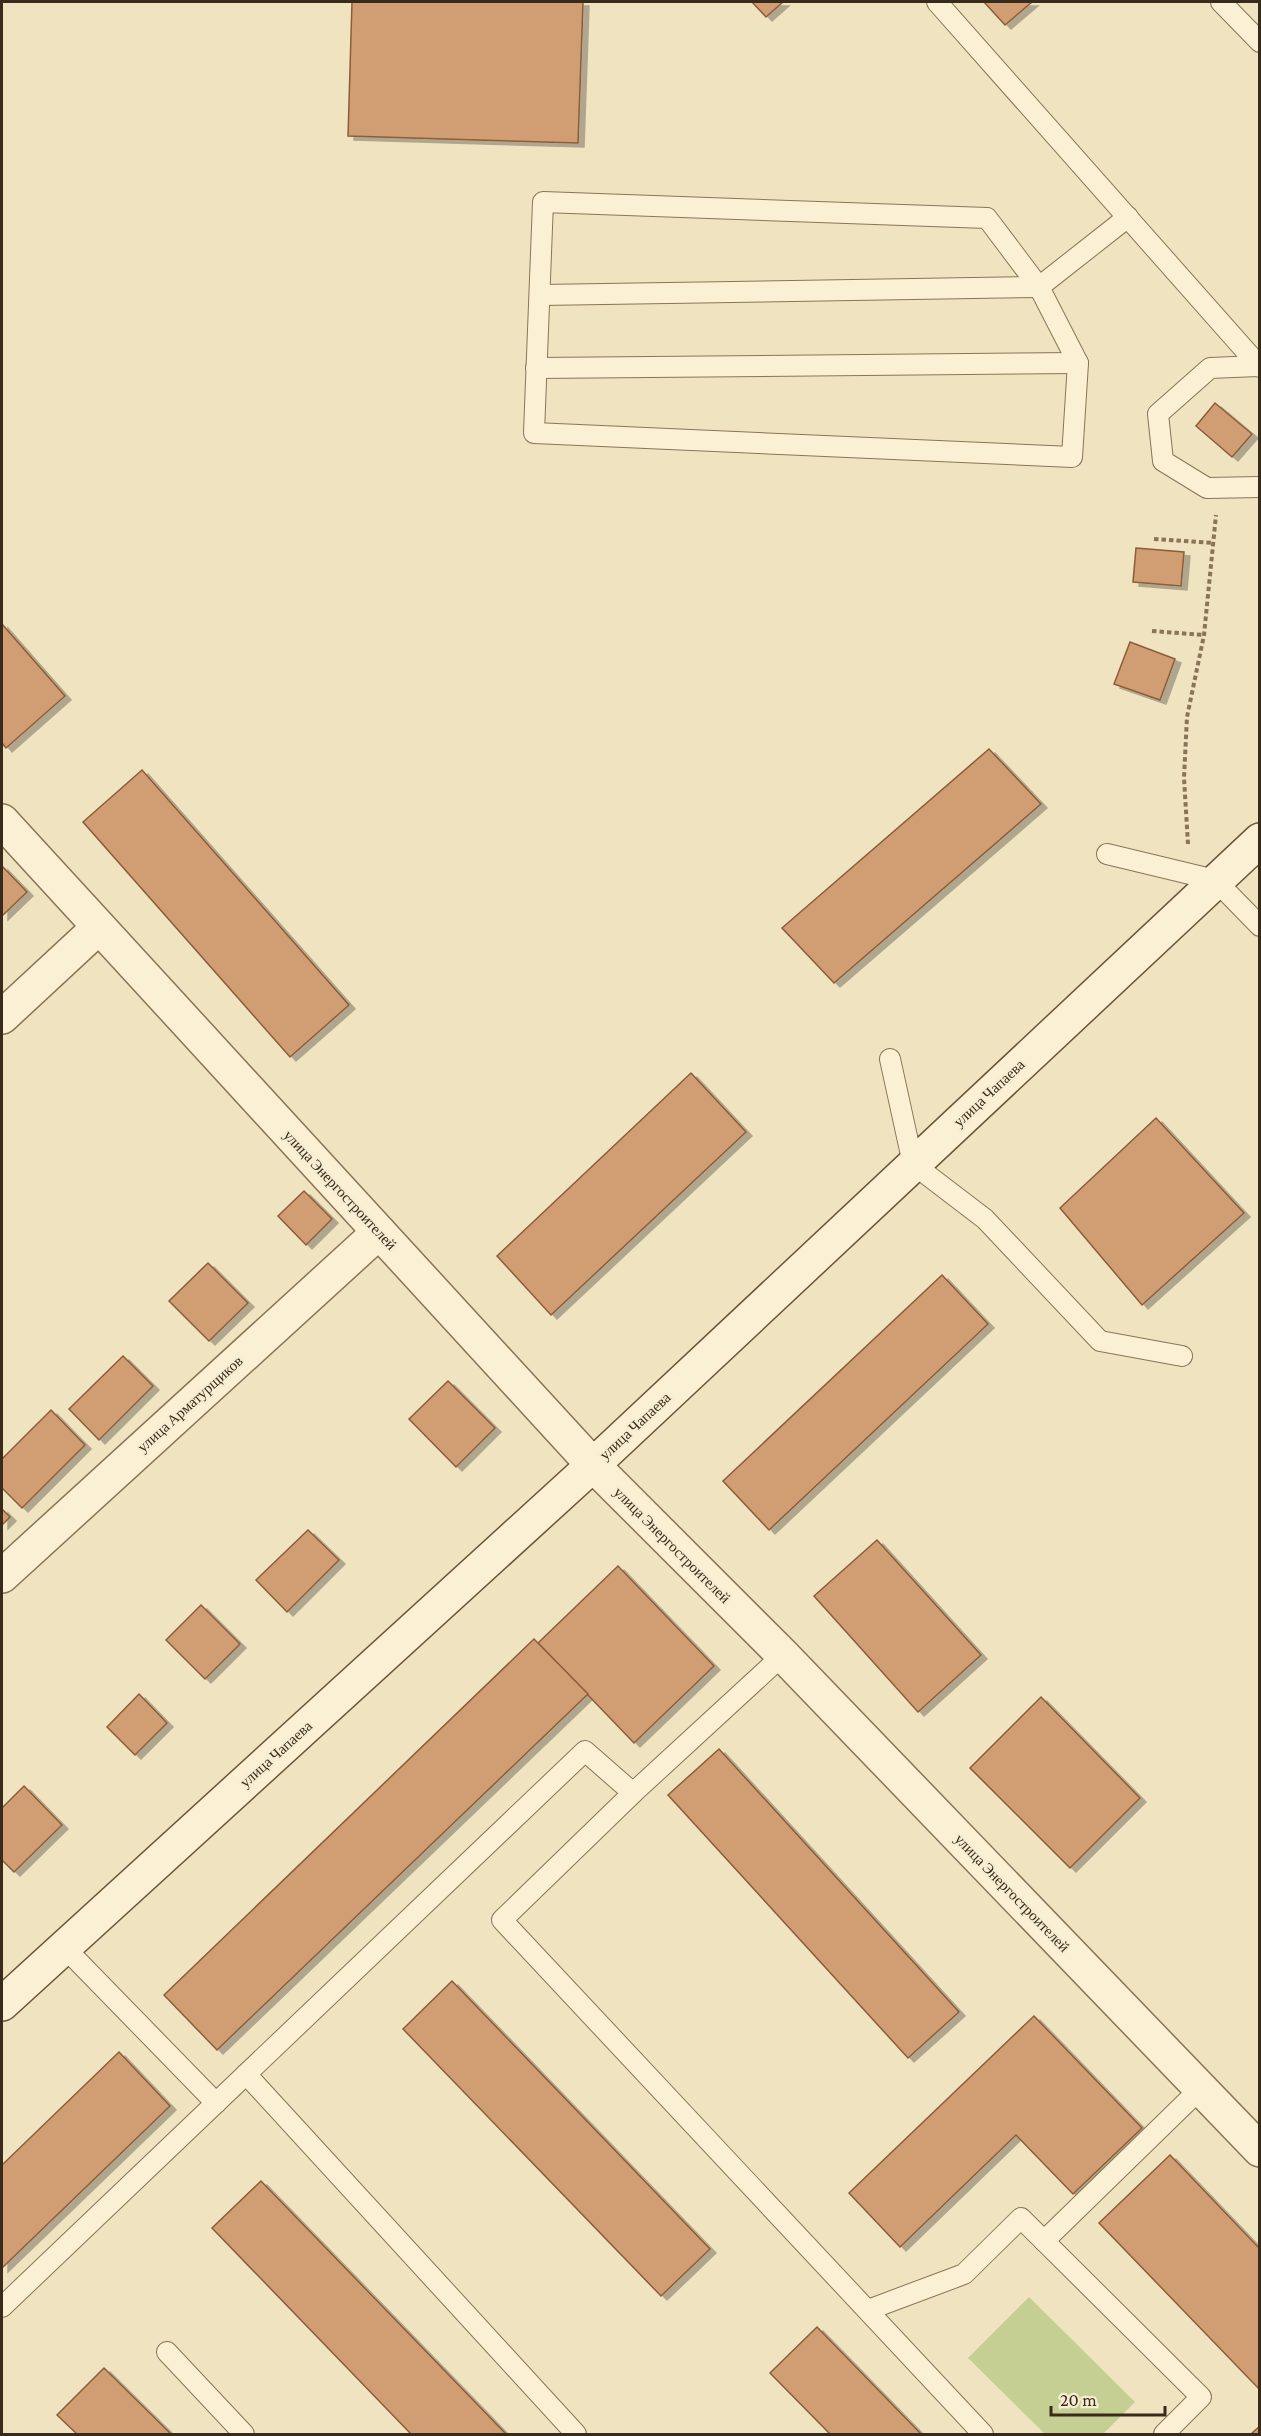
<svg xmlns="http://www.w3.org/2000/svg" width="1261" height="2436" font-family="'Crimson Pro',serif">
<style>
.green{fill:#c6cf93}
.building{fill:#d19d73;stroke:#8b5d3b;stroke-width:1.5;filter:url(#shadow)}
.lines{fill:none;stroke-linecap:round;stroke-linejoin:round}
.lane-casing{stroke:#8a7457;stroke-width:22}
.street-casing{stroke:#8a7457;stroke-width:36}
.secondary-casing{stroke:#6c543a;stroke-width:36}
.path{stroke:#8a7457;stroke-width:4;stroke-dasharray:4.5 3;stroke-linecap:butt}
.lane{stroke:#fbf0d4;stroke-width:20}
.street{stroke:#fbf0d4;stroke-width:33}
.secondary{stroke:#fbf0d4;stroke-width:33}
.labels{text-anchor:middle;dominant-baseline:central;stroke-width:5;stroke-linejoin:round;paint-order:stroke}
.street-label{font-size:15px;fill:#392b1c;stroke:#f7edd0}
</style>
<defs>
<filter id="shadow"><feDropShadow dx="6" dy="4" stdDeviation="0" flood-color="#0004"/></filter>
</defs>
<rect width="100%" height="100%" fill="#f0e3c0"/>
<!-- green -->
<path class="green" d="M1029,2297l106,105 -32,32h-58l-77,-76z"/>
<!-- building -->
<g class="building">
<path d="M352,2h231l-5,141 -230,-7z"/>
<path d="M752,2h31l-17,15z"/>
<path d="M984,2h48l-27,23z"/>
<path d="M1215,403l37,31 -20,23 -36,-31z"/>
<path d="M1136,548l48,4 -3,34 -48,-4z"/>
<path d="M2,624l63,72 -59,52 -4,-5z"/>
<path d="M1130,642l45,17 -15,41 -46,-16z"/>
<path d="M989,749l52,55 -207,179 -52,-55z"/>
<path d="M142,770l207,235 -59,52 -207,-235z"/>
<path d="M2,866l25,26 -25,24z"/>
<path d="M691,1073l55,59 -195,183 -54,-59z"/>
<path d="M1156,1118l88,95 -102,92 -82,-97z"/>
<path d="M304,1191l28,28 -26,26 -28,-29z"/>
<path d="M208,1263l40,40 -39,38 -40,-40z"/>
<path d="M942,1275l46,49 -219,206 -46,-49z"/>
<path d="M123,1356l30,30 -54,54 -30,-31z"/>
<path d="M448,1381l47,47 -39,39 -47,-48z"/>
<path d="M51,1410l34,35 -63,63 -20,-20v-29z"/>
<path d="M2,1509l8,8 -8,8z"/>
<path d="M308,1530l31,30 -52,52 -31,-32z"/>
<path d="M877,1540l104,115 -63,57 -104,-116z"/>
<path d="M618,1566l96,100 -80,77 -96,-100z"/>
<path d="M201,1605l39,39 -35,35 -39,-39z"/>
<path d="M534,1639l54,55 -371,356 -53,-55z"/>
<path d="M139,1694l28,29 -32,32 -28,-28z"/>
<path d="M1041,1697l99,101 -70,70 -100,-100z"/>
<path d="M719,1749l240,263 -51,46 -240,-263z"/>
<path d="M24,1786l38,39 -48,47 -12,-12v-52z"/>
<path d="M452,1981l258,268 -49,47 -258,-267z"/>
<path d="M1034,2016l108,112 -69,66 -57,-59 -116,112 -51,-54z"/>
<path d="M119,2052l51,54 -168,162v-103z"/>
<path d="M1170,2155l90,94v141l-161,-167z"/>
<path d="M261,2181l245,253h-95l-199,-206z"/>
<path d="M817,2327l104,107h-91l-60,-61z"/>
<path d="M104,2368l67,66h-94l-20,-19z"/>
<path d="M1260,2426v8h-9z"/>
</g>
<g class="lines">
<defs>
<g id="lane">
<path d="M937,2l323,365"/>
<path d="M1221,2l39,40"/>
<path d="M543,202l444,16 52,69 39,76 -6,94 -538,-24z"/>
<path d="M540,295l499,-8 89,-70"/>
<path d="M1258,366l-48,2 -52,46 5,47 44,27 53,-1"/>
<path d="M536,368l542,-5"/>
<path d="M1107,854l108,26 45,46"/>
<path d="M890,1059l23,105 72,55 115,122 82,15"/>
<path d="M783,1655l-150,138 -131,127 481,514"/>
<path d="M64,1947l152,156"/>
<path d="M246,2074l330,360"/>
<path d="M1044,2241l156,-152"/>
<path d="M2,2307l583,-556 48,42"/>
<path d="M868,2310l96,-36 57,-56 180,179 -37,37"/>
<path d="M167,2352l77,82"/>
</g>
<g id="street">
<path d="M2,821l591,644 190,190 477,495"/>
<path d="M2,1017l97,-90"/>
<path d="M2,1576l377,-344"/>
</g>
<path id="secondary" d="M2,2004l591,-539 667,-625"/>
</defs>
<!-- lane casing -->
<use href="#lane" class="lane-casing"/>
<!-- street casing -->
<use href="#street" class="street-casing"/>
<!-- secondary casing -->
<use href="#secondary" class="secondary-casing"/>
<!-- path -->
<g class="path">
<path d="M1154,539l59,4"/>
<path d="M1152,631l52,4"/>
<path d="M1188,844l-4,-66 3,-61 17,-82 12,-120"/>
</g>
<!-- lane -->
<use href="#lane" class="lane"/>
<!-- street -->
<use href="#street" class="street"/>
<!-- secondary -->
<use href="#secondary" class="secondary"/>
</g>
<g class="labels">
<!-- street labels -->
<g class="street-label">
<text transform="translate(989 1093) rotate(-43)">улица Чапаева</text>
<text transform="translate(340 1190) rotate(47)">улица Энергостроителей</text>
<text transform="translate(190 1404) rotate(-42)">улица Арматурщиков</text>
<text transform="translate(635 1426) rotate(-43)">улица Чапаева</text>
<text transform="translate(672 1545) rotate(45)">улица Энергостроителей</text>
<text transform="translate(276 1754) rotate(-42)">улица Чапаева</text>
<text transform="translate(1012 1893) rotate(46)">улица Энергостроителей</text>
</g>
</g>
<!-- border -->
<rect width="1261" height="2436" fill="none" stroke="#392b1c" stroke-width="6"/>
<!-- scale -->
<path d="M1051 2406v9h114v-9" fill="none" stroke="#392b1c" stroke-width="3"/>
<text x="1060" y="2406" font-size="18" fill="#392b1c" stroke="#f7edd0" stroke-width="4.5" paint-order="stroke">20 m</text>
</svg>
